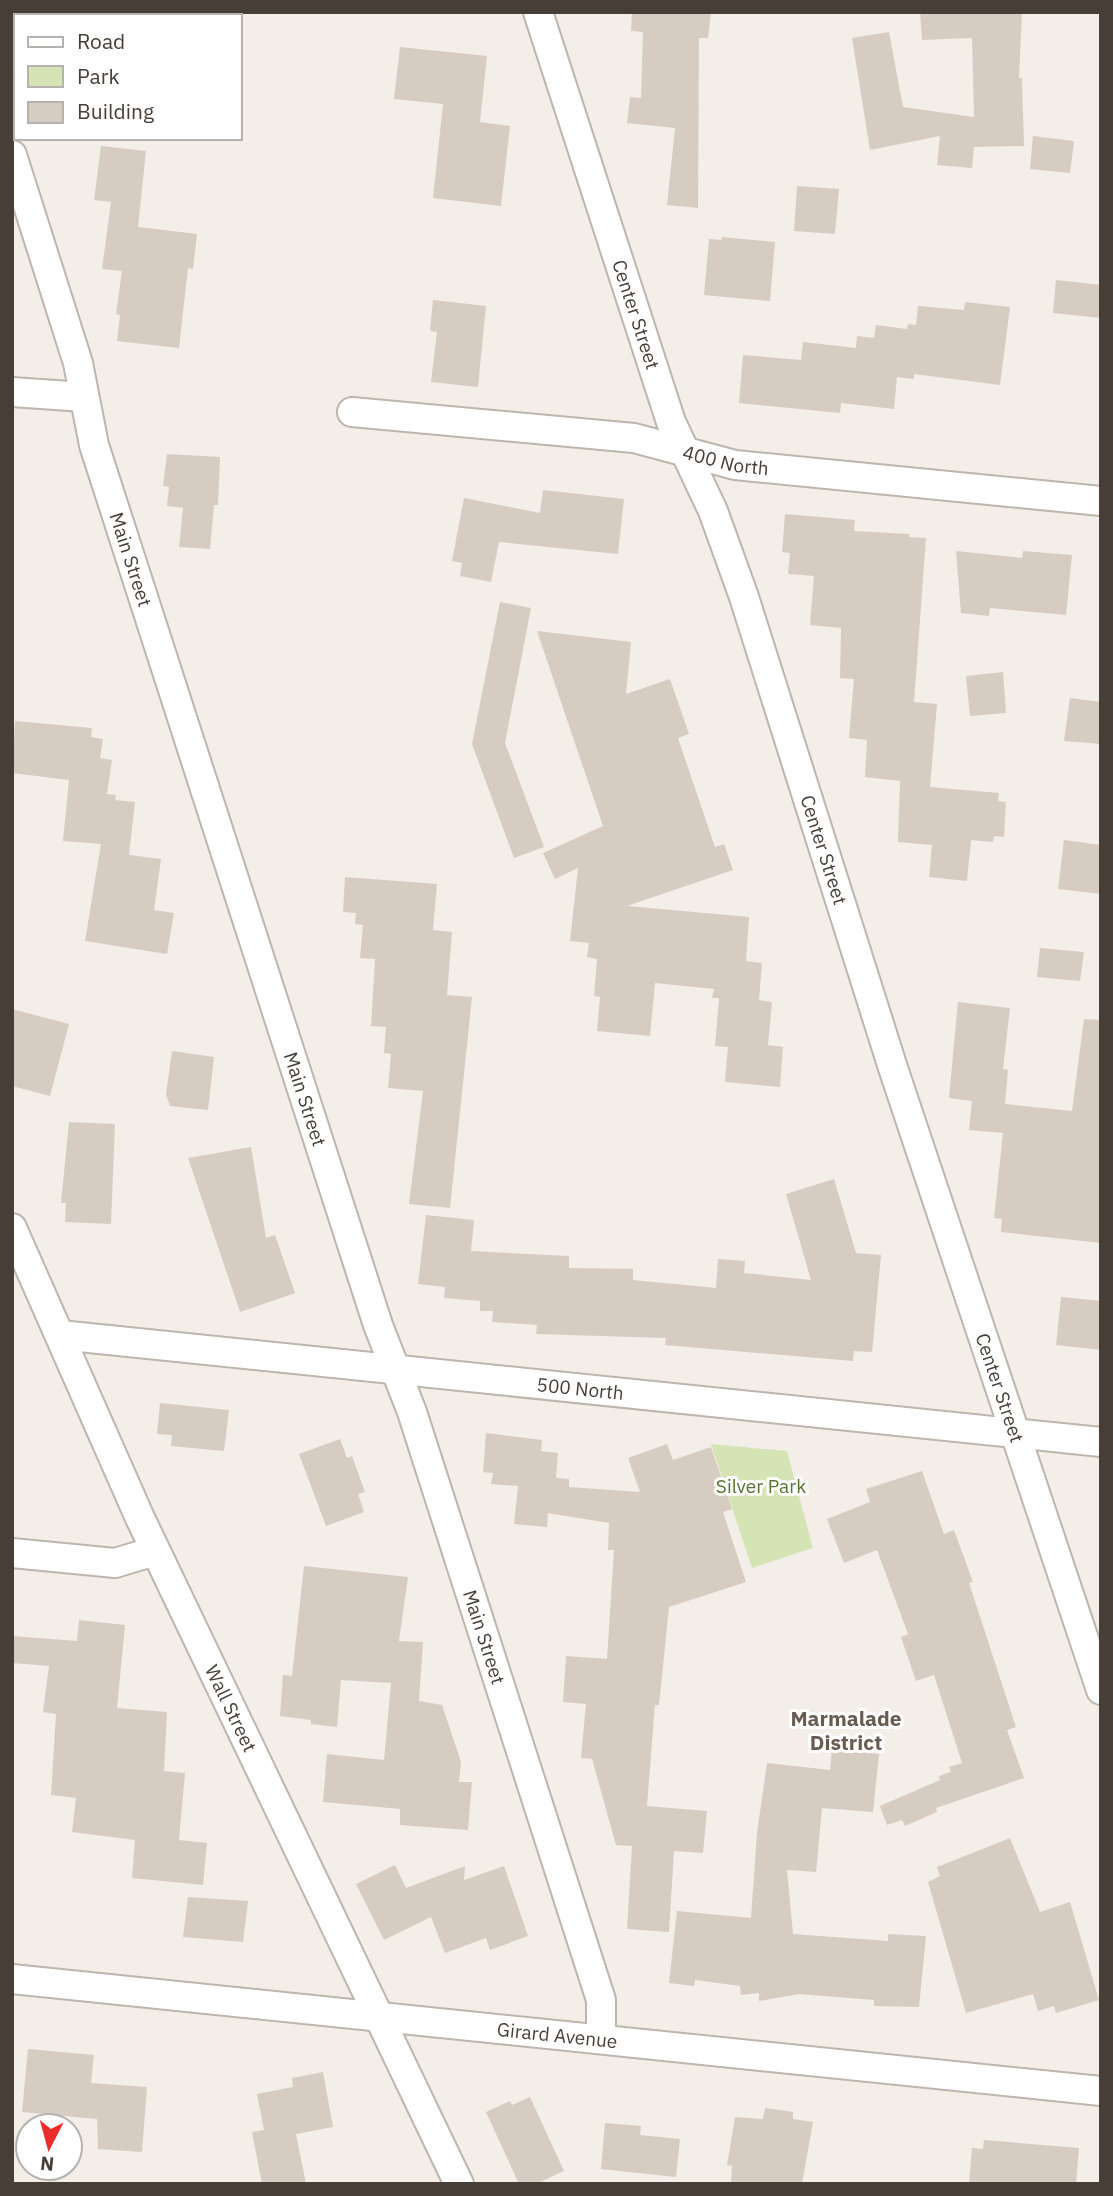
<svg xmlns="http://www.w3.org/2000/svg" width="1113" height="2196" font-family="'IBM Plex Sans',sans-serif">
<style>
.green{fill:#d5e4b4}
.building{fill:#d7ccc2}
.lines{fill:none;stroke-linecap:round;stroke-linejoin:round}
.minor-casing{stroke:#beb5ac;stroke-width:32}
.minor{stroke:#fff;stroke-width:28}
.labels{text-anchor:middle;dominant-baseline:central;stroke-width:6;stroke-linejoin:round;paint-order:stroke}
.street-label{font-size:19px;fill:#463e37;stroke:#fff}
.park-label{font-size:19px;fill:#52742e;stroke:#fff}
.neighbourhood-label{font-size:21px;font-weight:bold;fill:#685b4f;stroke:#fff}
</style>
<rect width="100%" height="100%" fill="#f3eee8"/>
<!-- green -->
<path class="green" d="M711,1444l76,7 26,97 -61,20z"/>
<!-- building -->
<g class="building">
<path d="M632,12h79l-3,26h-9l-1,170 -31,-3 8,-77 -48,-5 3,-26 11,1 2,-66 -12,-1z"/>
<path d="M920,12h102l-3,66h3l2,68 -50,1 -2,21 -35,-3 3,-29 -70,14 -18,-112 37,-6 14,75 71,10 -2,-79 -50,2z"/>
<path d="M400,47l87,9 -7,66 30,4 -9,80 -68,-8 10,-94 -49,-5z"/>
<path d="M1033,136l41,5 -4,32 -40,-4z"/>
<path d="M101,146l45,5 -8,76 59,7 -4,35 -5,-1 -9,80 -62,-7 3,-26 -4,-1 6,-43 -20,-2 9,-67 -17,-2z"/>
<path d="M797,186l42,3 -4,45 -41,-3z"/>
<path d="M722,237l53,5 -5,59 -66,-6 5,-56 12,1z"/>
<path d="M1056,280l45,5v33l-48,-5z"/>
<path d="M433,300l53,6 -8,81 -47,-5 6,-50 -7,-1z"/>
<path d="M965,302l45,5 -10,78 -86,-11v5l-17,-2 -3,32 -53,-6 -1,10 -101,-10 4,-48 58,5 2,-18 53,6 1,-12 17,2 2,-13 31,4 1,-5 8,1 2,-19 46,4z"/>
<path d="M167,454l53,3 -2,48h-4l-4,44 -31,-2 4,-39 -16,-2 2,-19 -6,-1z"/>
<path d="M543,490l81,9 -6,55 -119,-12 -8,40 -31,-6 2,-13 -10,-2 12,-63 76,15z"/>
<path d="M785,514l70,6 -1,11 55,3v3l17,1 -12,164 23,2 -7,83 69,6 -1,8 8,1 -2,35 -10,-1 -1,6 -22,-2 -4,41 -38,-4 3,-32 -34,-3 2,-61 -35,-4 2,-37 -18,-2 5,-59 -14,-1 1,-50 -31,-3 4,-49 -26,-2 2,-21 -8,-1z"/>
<path d="M956,551l66,7 1,-7 49,4 -6,60 -76,-7 -1,8 -28,-3z"/>
<path d="M500,602l31,6 -26,135 39,104 -30,11 -42,-114z"/>
<path d="M537,631l94,11 -5,52 44,-15 19,55 -11,4 37,109 9,-3 9,26 -106,36 122,11 -3,44 16,2 -3,37 13,2 -4,43 15,2 -3,40 -55,-5 3,-35 -13,-1 4,-48h-7l2,-9 -59,-6 -5,53 -53,-5 3,-34 -6,-1 3,-37 -10,-2 2,-14 -19,-2 8,-73 -23,11 -12,-26 60,-27z"/>
<path d="M1003,672l3,41 -36,3 -4,-40z"/>
<path d="M1070,698l31,4v42l-37,-3z"/>
<path d="M15,721l77,7 -1,9 12,2 -3,19 12,2 -5,34 9,1 -1,5 20,2 -6,53 32,4 -7,51 20,3 -7,41 -82,-13 16,-97 -38,-3 6,-61 -57,-7z"/>
<path d="M1064,840l37,5v49l-43,-5z"/>
<path d="M345,877l92,7 -4,46 19,2 -5,63 25,2 -22,211 -41,-4 14,-113 -35,-3 3,-34 -7,-1 2,-26 -15,-1 4,-67 -15,-1 3,-33 -8,-1 1,-11 -13,-1z"/>
<path d="M1040,948l44,4 -4,29 -43,-4z"/>
<path d="M958,1002l52,6 -7,61 5,1 -3,34 67,7 12,-92 17,1v223l-100,-11 1,-13 -8,-1 9,-85 -34,-3 3,-29 -23,-3z"/>
<path d="M12,1009l57,15 -19,72 -38,-10z"/>
<path d="M172,1051l42,6 -6,53 -38,-4 -4,-12z"/>
<path d="M69,1122l46,2 -4,100 -46,-2 1,-19h-5z"/>
<path d="M251,1147l15,91 9,-3 20,58 -55,19 -52,-154z"/>
<path d="M834,1179l22,74 25,2 -9,97 -18,-1 -1,10 -188,-16 1,-7 -130,-4 1,-9 -45,-3 1,-11h-13v-10l-36,-3 1,-11 -27,-3 8,-69 48,5 -3,31 98,5v12l64,1v11l83,8 2,-29 27,2 -1,12 67,7 -25,-86z"/>
<path d="M1061,1297l40,4v49l-45,-5z"/>
<path d="M160,1403l69,7 -5,41 -53,-5 1,-11 -15,-1z"/>
<path d="M486,1433l56,7 -1,11 17,2 -2,25 13,1v8l71,5 -12,-34 39,-14 6,16 38,-13 21,62 -9,3 23,70 -77,25 -10,98h-4l-8,101 60,5 -4,42 -29,-2 -5,81 -42,-3 5,-83 -16,-1 -24,-86 -11,-1 5,-54 -23,-2 3,-46 41,3 7,-109h-6l1,-27 -61,-10 -1,14 -33,-3 4,-38 -27,-2 2,-11 -10,-1z"/>
<path d="M340,1439l7,19 5,-2 13,36 -7,2 6,18 -38,14 -27,-72z"/>
<path d="M922,1471l22,63 10,-4 19,52 -4,1 47,144 -9,3 17,48 -88,30 1,4 -32,14 -3,-6 -15,5 -7,-19 60,-26 -1,-4 12,-4 -2,-5 13,-4 -28,-88 -18,6 -15,-44 7,-3 -31,-84 -33,13 -17,-44 43,-17 -4,-13z"/>
<path d="M304,1566l104,11 -9,64 24,1 -4,59 23,4 19,57 -2,20h13l-4,48 -68,-5v-16l-77,-7 4,-48 57,6 7,-77 -50,-3 -4,47 -26,-3v-4l-31,-4 3,-41 9,1z"/>
<path d="M79,1620l46,5 -8,83 50,4 -3,59 21,2 -6,67 28,3 -4,42 -71,-7 3,-38 -63,-8 4,-34 -25,-3 5,-81 -13,-2 6,-46 -37,-3v-27l65,5z"/>
<path d="M832,1749l47,5 -6,58 -51,-4 -6,64 -29,-2 6,64 95,7v-7l38,2 -7,71 -45,-1v-6l-75,-6 -40,7v-8l-18,2 -1,-9 -45,-6 -1,6 -25,-3 8,-72 74,7 6,-85 10,-70 63,7z"/>
<path d="M1010,1838l30,74 30,-10 29,98 -43,13 -2,-7 -16,5 -5,-17 -67,19 -38,-131 12,-6 -3,-9z"/>
<path d="M395,1865l11,23 59,-22 -1,14 40,-14 24,70 -38,14 -4,-12 -41,15 -14,-36 -47,23 -28,-56z"/>
<path d="M188,1897l60,4 -5,41 -60,-5z"/>
<path d="M28,2049l66,6 -3,28 56,4 -5,65 -44,-3 -1,-30 -75,-7z"/>
<path d="M323,2072l10,55 -37,7 10,50h-44l-10,-52 12,-2 -7,-36 36,-7 -1,-9z"/>
<path d="M530,2097l34,74 -28,13h-17l-33,-72 24,-11 2,4z"/>
<path d="M765,2108l28,4v7l20,3 -11,62h-71l1,-18 -5,-1 8,-48 28,2z"/>
<path d="M605,2123l36,3 -1,9 40,4 -4,38 -75,-8z"/>
<path d="M984,2140l95,8 -3,36h-107l3,-36 11,1z"/>
</g>
<g class="lines">
<defs>
<g id="minor">
<path id="s1" d="M538,12l133,410 42,89 31,86 149,471 208,622"/>
<path id="s2" d="M12,155l66,208 16,82 284,880 34,87 189,588v39"/>
<path d="M12,392l72,5"/>
<path id="s3" d="M352,412l282,26 101,27 366,36"/>
<path id="s4" d="M12,1228l128,290 319,666"/>
<path id="s5" d="M60,1335l1041,107"/>
<path d="M12,1553l103,10 40,-12"/>
<path id="s6" d="M12,1979l1089,112"/>
</g>
</defs>
<!-- minor casing -->
<use href="#minor" class="minor-casing"/>
<!-- minor -->
<use href="#minor" class="minor"/>
</g>
<g class="labels">
<!-- street labels -->
<g class="street-label">
<text stroke="none"><textPath href="#s1" startOffset="318">Center Street</textPath></text>
<text stroke="none"><textPath href="#s3" startOffset="378">400 North</textPath></text>
<text stroke="none"><textPath href="#s2" startOffset="422">Main Street</textPath></text>
<text stroke="none"><textPath href="#s1" startOffset="886">Center Street</textPath></text>
<text stroke="none"><textPath href="#s2" startOffset="989">Main Street</textPath></text>
<text stroke="none"><textPath href="#s5" startOffset="523">500 North</textPath></text>
<text stroke="none"><textPath href="#s1" startOffset="1452">Center Street</textPath></text>
<text stroke="none"><textPath href="#s2" startOffset="1556">Main Street</textPath></text>
<text stroke="none"><textPath href="#s4" startOffset="528">Wall Street</textPath></text>
<text stroke="none"><textPath href="#s6" startOffset="548">Girard Avenue</textPath></text>
</g>
<!-- park labels -->
<g class="park-label">
<text x="761" y="1486">Silver Park</text>
</g>
<!-- neighbourhood labels -->
<g class="neighbourhood-label">
<text x="846" y="1718">Marmalade<tspan x="846" dy="24">District</tspan></text>
</g>
</g>
<!-- border -->
<rect width="1113" height="2196" fill="none" stroke="#463e37" stroke-width="28"/>
<!-- legend -->
<rect x="14" y="14" width="228" height="126" fill="#ffffff" stroke="#b5b2af" stroke-width="2"/>
<rect x="28" y="37" width="35" height="10" fill="#ffffff" stroke="#b5b2af" stroke-width="2"/>
<text x="77" y="49" font-size="21" fill="#463e37">Road</text>
<rect x="28" y="66" width="35" height="21" fill="#d5e4b4" stroke="#b5b2af" stroke-width="2"/>
<text x="77" y="84" font-size="21" fill="#463e37">Park</text>
<rect x="28" y="102" width="35" height="21" fill="#d7ccc2" stroke="#b5b2af" stroke-width="2"/>
<text x="77" y="119" font-size="21" fill="#463e37">Building</text>
<!-- north arrow -->
<g transform="translate(49 2147) rotate(186)"><circle r="33" fill="#ffffff" stroke="#b5b2af" stroke-width="2"/>
<path d="M0-5L12 26L0 18L-12 26Z" fill="#eb2c28"/>
<text y="-10" font-size="19" font-weight="bold" text-anchor="middle" fill="#463e37">N</text>
</g>
</svg>
